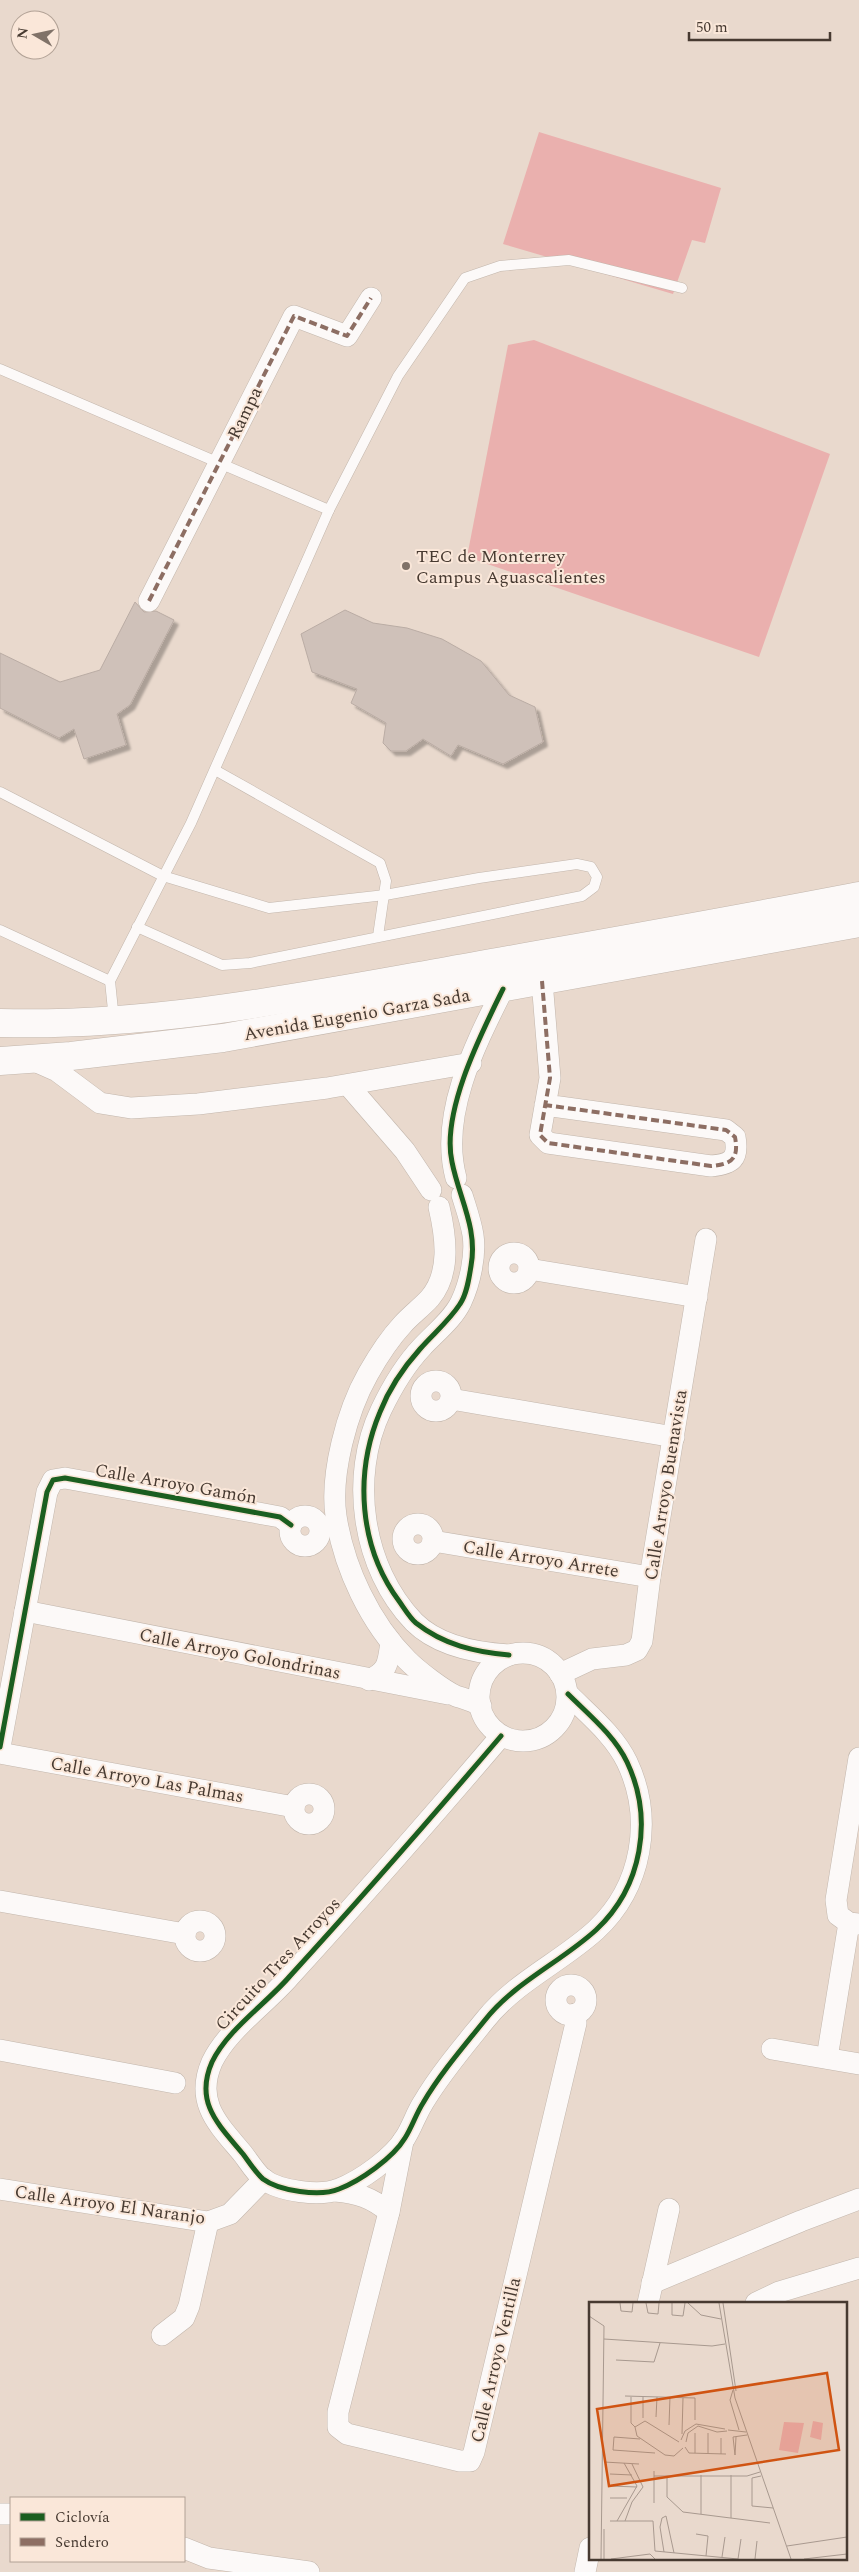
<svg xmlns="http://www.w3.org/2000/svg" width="859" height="2572" font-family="Spectral,serif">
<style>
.green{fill:#eab0ae}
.building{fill:#cfc1b9;stroke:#baaca4;filter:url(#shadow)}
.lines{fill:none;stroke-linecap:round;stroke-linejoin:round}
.lane-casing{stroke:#c2b6ac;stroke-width:11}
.street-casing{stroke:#c2b6ac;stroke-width:22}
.secondary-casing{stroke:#c2b6ac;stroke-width:29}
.lane{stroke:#fcf9f8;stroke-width:10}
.street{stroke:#fcf9f8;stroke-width:21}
.secondary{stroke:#fcf9f8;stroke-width:28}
.quiet{stroke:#8d6e63;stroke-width:4;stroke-dasharray:8 4;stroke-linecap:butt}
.cycleway-casing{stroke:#fae7d9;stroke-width:8}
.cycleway{stroke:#1b5e20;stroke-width:5}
.poi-dot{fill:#807268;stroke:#fae7d9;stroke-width:2}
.labels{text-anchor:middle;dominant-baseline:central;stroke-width:4;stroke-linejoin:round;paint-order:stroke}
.street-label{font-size:18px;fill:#473a31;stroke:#fae7d9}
.poi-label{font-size:18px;fill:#473a31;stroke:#fae7d9;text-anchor:start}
.inset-road{fill:none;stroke:#a8998f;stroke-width:1}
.view{fill:#d05412;fill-opacity:0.15;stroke:#d05412;stroke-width:2.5}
.inset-edge{fill:none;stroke:#473a31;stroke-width:2.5}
</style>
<defs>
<filter id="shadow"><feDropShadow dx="4.5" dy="4.5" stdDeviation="1" flood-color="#0004"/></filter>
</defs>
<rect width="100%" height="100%" fill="#e9d9cd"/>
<!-- green -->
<g class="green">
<path d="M539,132l182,56 -16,55 -13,-3 -19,54 -170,-50z"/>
<path d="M534,340l296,114 -71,203 -292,-100 41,-212z"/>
</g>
<!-- building -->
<g class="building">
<path d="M135,602l9,10 12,-1 18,9 -44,85 -13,9 9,31 -42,14 -10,-30 -15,9 -59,-30v-55l60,29 40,-12z"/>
<path d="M345,610l28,13 34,5 35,11 39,22 28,34 26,12 8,35 -40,22 -45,-19 -7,11 -28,-17 -17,12h-15l-8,-8 3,-20 -35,-20 6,-14 -45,-17 -11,-38z"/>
</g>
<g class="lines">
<defs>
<g id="lane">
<path d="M0,369l329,141"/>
<path d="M215,770l165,93 6,18 -8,55"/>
<path d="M0,792l163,84 106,32 116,-13 94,-17 98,-14 14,3 6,10 -3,10 -12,9 -332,67 -28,2 -85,-38"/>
<path d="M0,930l110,51"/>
<path d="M114,1020l-4,-39 81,-158 138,-313 69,-134 67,-98 35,-12 69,-6 113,28"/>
</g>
<g id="street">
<path d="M149,601l145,-285 53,20 24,-38"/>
<path d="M542,981l8,97 -10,57 8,8 163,23c21,-2 28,-7 24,-29l-9,-7 -181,-25"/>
<path d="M30,1059l27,12 43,32 31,5 67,-4 129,-16 144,-25"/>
<path d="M348,1085l57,66 26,39"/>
<path d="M456,1178c-17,-63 19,-133 47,-189"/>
<path d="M462,1195c4,13 9,27 11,40 3,20 -3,48 -12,67 -8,17 -26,31 -39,45 -18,19 -30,40 -41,63 -32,67 -19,158 33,212 24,24 62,31 95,33"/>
<path d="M439,1207c7,30 12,66 -9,91 -8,9 -19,17 -27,26 -13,14 -26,34 -35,50 -21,37 -38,100 -32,142 8,52 34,107 71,144 11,11 36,30 49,36 9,3 17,5 25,10"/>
<circle cx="514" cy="1268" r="15"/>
<path d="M529,1269l168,28"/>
<circle cx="436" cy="1396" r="15"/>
<path d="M451,1399l223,38"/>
<circle cx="305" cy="1531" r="15"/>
<circle cx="418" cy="1539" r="15"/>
<path d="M433,1541l217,36"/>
<path d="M25,1611l423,83"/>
<circle cx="523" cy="1697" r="44"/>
<path d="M560,1674l32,-15 34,-4 11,-5 5,-9 8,-64 56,-338"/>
<path d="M369,1680c20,-9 19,-18 22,-38"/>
<path d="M501,1736c-69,81 -139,161 -211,240 -24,28 -62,53 -78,86 -18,41 7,63 31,92 6,8 13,19 20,25 16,12 57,18 76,10 21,-8 54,-31 66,-51 7,-11 11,-24 18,-35 17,-29 41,-57 62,-83 30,-38 76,-58 111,-90 46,-43 58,-111 31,-168 -13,-27 -38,-47 -59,-68"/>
<path d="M0,1747l47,-255 6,-12 12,-2 215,39 11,8"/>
<path d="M0,1753l294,54"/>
<path d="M859,1758l-23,142 2,15 11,8 10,1"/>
<circle cx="309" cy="1809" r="15"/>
<path d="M0,1901l185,33"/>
<circle cx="200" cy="1936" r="15"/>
<circle cx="571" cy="2000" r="15"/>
<path d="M772,2049l87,15"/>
<path d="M0,2050l175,33"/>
<path d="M827,2058l22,-135"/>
<path d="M403,2141l-14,71 -51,200v15l9,7 113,27h10l4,-9 102,-429 -1,-9"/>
<path d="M0,2189l208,33 22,-8 34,-35"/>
<path d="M335,2191c23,2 37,7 54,21"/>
<path d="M652,2283l149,-62 58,-22"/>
<path d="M648,2303l21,-94"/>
<path d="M756,2303l23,-11 80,-24"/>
<path d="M162,2335l22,-17 5,-12 19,-84"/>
<path d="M0,2514h11"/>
<path d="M184,2548l25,10 100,14"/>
<path d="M585,2572l5,-24"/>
</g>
<g id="secondary">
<path d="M0,1023c150,4 295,-25 442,-51 139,-25 278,-49 417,-76"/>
<path d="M0,1061l71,-5 152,-18 636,-115"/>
</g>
</defs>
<!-- lane casing -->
<use href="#lane" class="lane-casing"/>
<!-- street casing -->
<use href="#street" class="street-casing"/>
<!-- secondary casing -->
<use href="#secondary" class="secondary-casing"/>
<!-- lane -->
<use href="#lane" class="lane"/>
<!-- street -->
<use href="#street" class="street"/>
<!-- secondary -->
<use href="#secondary" class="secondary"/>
<!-- quiet -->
<g class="quiet">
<path d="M149,601l145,-285 53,20 24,-38"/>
<path d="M542,981l8,97 -10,57 8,8 163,23c21,-2 28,-7 24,-29l-9,-7 -181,-25"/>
</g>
<defs>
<g id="cycleway">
<path d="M503,989c-22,45 -62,123 -51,173 7,36 26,66 19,104 -2,12 -4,28 -11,38 -11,17 -27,30 -40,45 -17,19 -31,40 -40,63 -26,62 -21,135 19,189 5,7 11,17 17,22 28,22 59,29 93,32"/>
<path d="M501,1736c-69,81 -139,161 -211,240 -24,28 -62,53 -78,86 -18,41 7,63 31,92 6,8 13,19 20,25 16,12 57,18 76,10 21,-8 54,-31 66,-51 7,-11 11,-24 18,-35 17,-29 41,-57 62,-83 30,-38 76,-58 111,-90 46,-43 58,-111 31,-168 -13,-27 -38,-47 -59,-68"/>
<path d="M0,1747l47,-255 6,-12 12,-2 215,39 11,8"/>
</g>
</defs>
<!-- cycleway casing -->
<use href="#cycleway" class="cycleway-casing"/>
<!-- cycleway -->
<use href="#cycleway" class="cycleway"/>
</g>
<!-- markers -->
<circle class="poi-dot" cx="406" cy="566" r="5"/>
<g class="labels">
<!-- street labels -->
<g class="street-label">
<text transform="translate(245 413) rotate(-64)">Rampa</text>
<text transform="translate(357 1015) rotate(-10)">Avenida Eugenio Garza Sada</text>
<text transform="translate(176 1484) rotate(10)">Calle Arroyo Gamón</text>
<text transform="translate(666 1485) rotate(-81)">Calle Arroyo Buenavista</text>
<text transform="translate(541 1559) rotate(9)">Calle Arroyo Arrete</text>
<text transform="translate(240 1654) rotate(11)">Calle Arroyo Golondrinas</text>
<text transform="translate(147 1780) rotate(10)">Calle Arroyo Las Palmas</text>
<text transform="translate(278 1964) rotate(-47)">Circuito Tres Arroyos</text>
<text transform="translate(110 2205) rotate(8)">Calle Arroyo El Naranjo</text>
<text transform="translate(496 2360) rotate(-77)">Calle Arroyo Ventilla</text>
</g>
<!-- poi labels -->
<g class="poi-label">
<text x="416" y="556">TEC de Monterrey<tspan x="416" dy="21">Campus Aguascalientes</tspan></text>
</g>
</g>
<!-- overview -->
<g transform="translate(589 2302)">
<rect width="258" height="258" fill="#e9d9cd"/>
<path d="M224,119l10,2 -2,17 -11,-3zM195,120l20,1 -6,30 -19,-3z" fill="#eab0ae"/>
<path class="inset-road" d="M31,1l1,8 11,1 1,-9M57,1l2,10 10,1 1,-11M83,1v12l11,1 2,-13M99,1l13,12 20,4M130,1l16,95 56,161M134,1l13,88M0,14l15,10 -3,233M15,37l108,7 13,-2M27,58l38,2 6,-19M144,88l-3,10 9,30M36,94l70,2v22M42,95v26l4,4M67,115l1,-20M54,116v-21M80,123l1,-28M139,128l18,2M93,132l1,-36M51,137l-26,-2 -1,13 42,3M92,138l4,-9 11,-7 29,5M90,140l-34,-21 -10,6 2,9 28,19 9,1 9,-8M97,140l2,-9 10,-7 19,6 10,-1M96,145l4,6 37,1M106,151v-20M119,151v-20M132,152v-16M146,153l-2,-18 14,-2M146,153l1,-18M15,160l35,2M21,172l22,1M65,174h93l13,-4M78,174v21l16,15 87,11M172,174l-9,2v28l21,2M21,184l27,1M21,196h17M65,201v-32M112,212v-39M142,216v-43M21,219h43l2,30 83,8M28,219l20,-35 -13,-23M36,219l7,-19 11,-15 -11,-23M107,232l12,2 -2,20M198,244l60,-9M75,250l-4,-25 2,-9 4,-2 8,37M133,255l3,-20M15,257v-30M22,257l39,-5 5,5M149,257l3,-20M166,257l2,-18M215,257l43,-5"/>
<path class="view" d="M238,71l12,77 -230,36 -12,-77z"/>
<rect width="258" height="258" class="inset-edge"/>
</g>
<!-- legend -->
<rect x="10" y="2497" width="175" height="65" fill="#fae7d9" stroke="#b2a296"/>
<rect x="20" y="2513" width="25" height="8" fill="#1b5e20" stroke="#b2a296"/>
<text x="55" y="2522" font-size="15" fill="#473a31">Ciclovía</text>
<rect x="20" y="2538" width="25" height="8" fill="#8d6e63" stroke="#b2a296"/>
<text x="55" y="2547" font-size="15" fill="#473a31">Sendero</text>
<!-- north arrow -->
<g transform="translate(35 35) rotate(279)"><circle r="24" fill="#fae7d9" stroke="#b2a296"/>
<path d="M0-4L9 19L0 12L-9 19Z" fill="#807268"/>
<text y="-8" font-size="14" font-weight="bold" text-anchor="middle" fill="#473a31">N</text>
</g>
<!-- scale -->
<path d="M689 32v8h141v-8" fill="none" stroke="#473a31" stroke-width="2.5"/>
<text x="696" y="32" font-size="15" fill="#473a31" stroke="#fae7d9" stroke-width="4" paint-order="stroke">50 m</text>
</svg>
